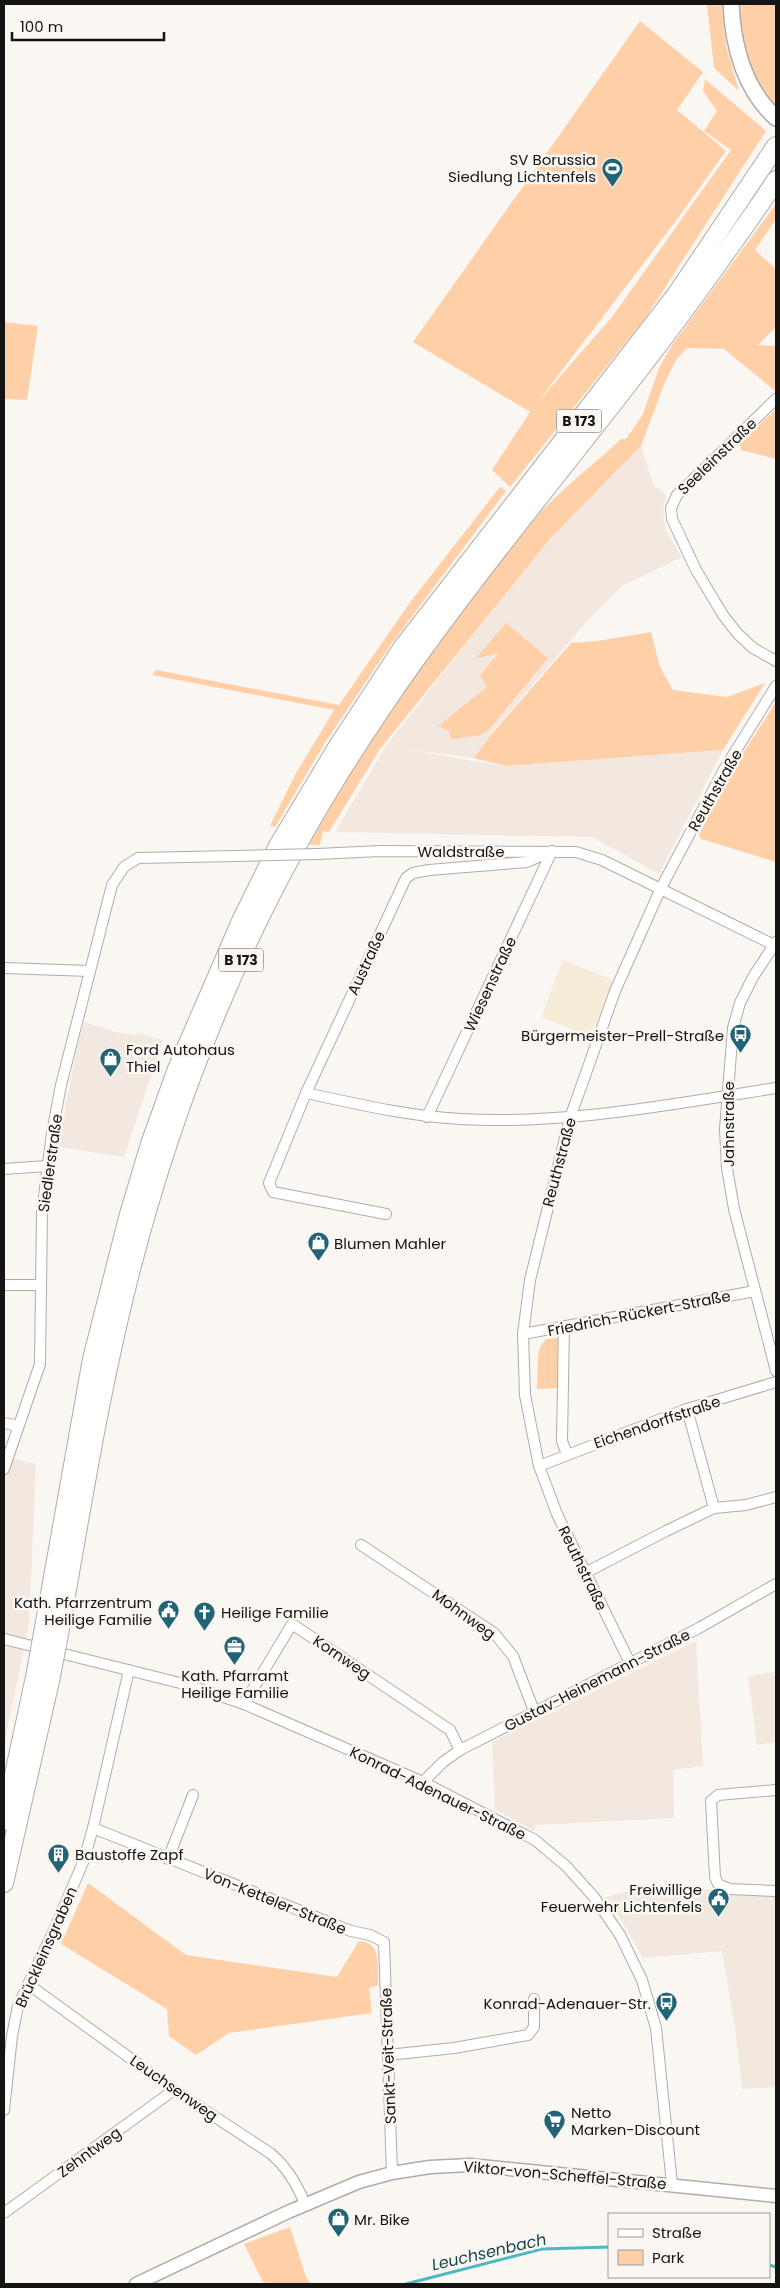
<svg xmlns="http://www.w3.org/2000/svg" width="780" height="2288" font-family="Poppins,sans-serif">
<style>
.built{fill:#f3e8df}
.industrial{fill:#f6ecd7}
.green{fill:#ffd0a7}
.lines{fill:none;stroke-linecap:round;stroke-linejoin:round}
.stream{stroke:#4bb8c2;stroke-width:3}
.minor-casing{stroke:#b1aca8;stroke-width:12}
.tertiary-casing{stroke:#b1aca8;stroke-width:15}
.secondary-casing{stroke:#b1aca8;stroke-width:18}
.trunk-casing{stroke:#b1aca8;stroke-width:20}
.minor{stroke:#fff;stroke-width:10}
.tertiary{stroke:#fff;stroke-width:12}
.secondary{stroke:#fff;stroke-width:15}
.trunk{stroke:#fff;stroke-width:18}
.minor-bridge-casing{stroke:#b1aca8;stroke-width:12;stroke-linecap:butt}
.trunk-bridge-casing{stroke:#b1aca8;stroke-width:20;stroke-linecap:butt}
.minor-bridge{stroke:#fff;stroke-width:10}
.trunk-bridge{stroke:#fff;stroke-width:18}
.labels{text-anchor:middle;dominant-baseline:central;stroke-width:5;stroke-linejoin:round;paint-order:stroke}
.shield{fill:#faf6f2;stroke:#5a5856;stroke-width:1}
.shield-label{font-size:14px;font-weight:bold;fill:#161413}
.poi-label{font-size:15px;fill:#161413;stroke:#faf6f2;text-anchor:start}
.street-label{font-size:15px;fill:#161413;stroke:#faf6f2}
.water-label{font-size:16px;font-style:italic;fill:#17474c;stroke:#faf6f2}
</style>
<rect width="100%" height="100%" fill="#faf6f2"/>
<!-- built -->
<g class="built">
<path d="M641,446l12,38 13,11 -3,17 3,19 16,26 -60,29 -34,34 -99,116 -15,22 -69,-9 96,17 222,-16 -64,124 -67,-37 -257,-5 51,-86 93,-119 72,-89z"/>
<path d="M84,1022l36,11 16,2 3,-2 24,7 -39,117 -66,-10 18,-95z"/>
<path d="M4,1456l32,8 -7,160 -25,120z"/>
<path d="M696,1641l7,125 -30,4 1,48 -139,7 -1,6 -39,-22 -3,-67z"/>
<path d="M776,1672v70l-19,3 -9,-69z"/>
<path d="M716,1889l12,4 48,2v192l-34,2 -7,-62 -13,-76 -79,7 -22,-39 -16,-22 19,-5z"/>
</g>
<!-- industrial -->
<path class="industrial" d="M563,960l50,20 -22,56 -50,-19z"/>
<!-- green -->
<g class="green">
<path d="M707,4h15l4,42 13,45 -25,-23z"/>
<path d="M737,4h39v106c-5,-6 -11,-12 -15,-18 -14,-21 -23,-63 -24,-88z"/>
<path d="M640,21l63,51 -26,38 49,41 -51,71 -138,181 75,-86 119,-167 -27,-19 13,-20 -14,-20 2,-12 61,52 -120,186 -136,170 -18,-17 38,-58 -117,-70z"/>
<path d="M776,204v15l-21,31 21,19v58l-18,18 18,1v42l-2,2 -50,-41 -37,-1 -11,12 -11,22 -24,64 -90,92 -138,170 -33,41 -51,83 -6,-1 -3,14h-11c44,-81 97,-157 152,-231 23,-31 45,-64 71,-93 27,-30 59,-54 89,-82h5l17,-25 16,-46 13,-23z"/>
<path d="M4,322l34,4 -11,74 -23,-1z"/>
<path d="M776,409v50l-35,-9 -1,-7z"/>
<path d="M500,487l6,4 -114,152 -66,98 -51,86 -5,-1 25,-51 39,-65 -182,-35 4,-5 183,35 72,-104z"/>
<path d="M506,623l42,35 -60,73 -8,4 -29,5 -2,-9 -11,-5 49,-39 -7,-12 18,-21 -22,4z"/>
<path d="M651,632l9,35 13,23 54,7 38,-14 -42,67 -218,16 -31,-8 15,-21 82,-94 26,-2z"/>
<path d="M776,702v160l-75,-23 -2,-4 33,-65z"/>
<path d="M558,1338l-1,50 -20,1 1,-32 2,-10 6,-8z"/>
<path d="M88,1883l98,72 151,22 22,-36c24,2 18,24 19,44l-9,3 3,25 -143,20 -33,22 -27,-19 -2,-27 -106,-65z"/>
<path d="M290,2227l16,50 5,7h-47l-20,-40z"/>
</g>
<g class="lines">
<!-- stream -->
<g class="stream">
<path d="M769,2265l7,2"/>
<path d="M406,2284l136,-35 67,-2"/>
</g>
<defs>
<g id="minor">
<path d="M776,399l-99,96 -6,13 1,11 24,51 27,45 14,18 16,15 23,13"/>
<path d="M318,854l62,-3 196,1 26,8 172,85"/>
<path d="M776,942l-23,35 -13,26 -7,25 -8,101 2,39 7,41 42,162"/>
<path d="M4,968l86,3"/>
<path d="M306,1093c51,11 102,23 154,26 106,6 212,-15 316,-31"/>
<path d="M427,1117l125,-266"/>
<path d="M4,1169l43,-3"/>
<path d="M386,1214l-113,-22 -4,-9 37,-90 100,-215 7,-5 16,-3 98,-8 25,-11"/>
<path d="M4,1285h37"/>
<path d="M564,1326l-2,115 5,13"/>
<path d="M523,1334l232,-43"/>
<path d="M687,1409l27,99"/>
<path d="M4,1423l14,3"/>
<path d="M539,1466l148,-57 89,-27"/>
<path d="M4,1469l36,-105 2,-152 10,-79 9,-48 51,-200 12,-18 14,-9 97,-2"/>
<path d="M361,1545l133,88 19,23 21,55"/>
<path d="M585,1573l81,-42 48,-23 32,-3 30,-8"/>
<path d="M4,1639l184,46 56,19 179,78 112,58 31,26 28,31 26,38 22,45 14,48 16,156"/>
<path d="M630,1663l-73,-149 -18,-48 -14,-71 -2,-61 7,-54 40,-162 45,-127 46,-103 37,-70 27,-50 51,-82"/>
<path d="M244,1704l48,-80 158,106 10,20"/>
<path d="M423,1782l20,-20 17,-12 239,-122 77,-44"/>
<path d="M776,1790l-58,5 -7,6 4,76 3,7 12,5 46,2"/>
<path d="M93,1828l258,103 19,4 14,7 8,231"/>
<path d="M168,1859l25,-64"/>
<path d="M28,1984l146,106 96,63c17,14 27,31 35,51"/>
<path d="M388,2055l66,-7 74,-13 6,-8v-28"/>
<path d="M4,2110l8,-74 6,-30 37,-78 29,-68 9,-32 36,-158"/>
<path d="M4,2213l170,-123"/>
</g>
<path id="tertiary" d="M136,2284l152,-72 71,-30 33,-9 38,-6 40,-2 306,31"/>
<path id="secondary" d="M731,4c2,42 13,85 45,114"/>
<g id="trunk">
<path d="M45,1622l47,-263 37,-145 21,-70 27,-75 64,-148 37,-75 60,-100 65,-99 273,-352 100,-149"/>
<path d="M61,1624c20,-113 38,-227 66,-339 47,-188 122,-373 228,-536 108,-169 244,-318 360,-481 21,-30 42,-58 61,-88"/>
<path d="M4,1821l31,-144"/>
<path d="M4,1883l46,-202"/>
</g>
</defs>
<!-- minor casing -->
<use href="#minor" class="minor-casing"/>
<!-- tertiary casing -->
<use href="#tertiary" class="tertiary-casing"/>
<!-- secondary casing -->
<use href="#secondary" class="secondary-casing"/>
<!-- trunk casing -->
<use href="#trunk" class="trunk-casing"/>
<!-- minor -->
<use href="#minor" class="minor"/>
<!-- tertiary -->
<use href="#tertiary" class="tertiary"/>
<!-- secondary -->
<use href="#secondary" class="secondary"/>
<!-- trunk -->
<use href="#trunk" class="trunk"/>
<defs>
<path id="minor-bridge" d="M235,856l83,-2"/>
<g id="trunk-bridge">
<path d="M35,1677l10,-55"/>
<path d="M50,1681l11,-57"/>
</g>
</defs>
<!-- minor-bridge casing -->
<use href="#minor-bridge" class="minor-bridge-casing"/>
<!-- trunk-bridge casing -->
<use href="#trunk-bridge" class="trunk-bridge-casing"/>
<!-- minor-bridge -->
<use href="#minor-bridge" class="minor-bridge"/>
<!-- trunk-bridge -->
<use href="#trunk-bridge" class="trunk-bridge"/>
</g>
<!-- icons -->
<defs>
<symbol id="stadium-pin" viewBox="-11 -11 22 30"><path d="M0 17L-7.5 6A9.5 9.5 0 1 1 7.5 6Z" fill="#216477" stroke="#faf6f2"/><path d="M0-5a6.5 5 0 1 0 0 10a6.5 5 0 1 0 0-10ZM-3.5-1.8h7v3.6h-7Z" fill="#fff"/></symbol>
<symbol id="bus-pin" viewBox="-11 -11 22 30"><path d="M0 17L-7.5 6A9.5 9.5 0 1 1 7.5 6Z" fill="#216477" stroke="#faf6f2"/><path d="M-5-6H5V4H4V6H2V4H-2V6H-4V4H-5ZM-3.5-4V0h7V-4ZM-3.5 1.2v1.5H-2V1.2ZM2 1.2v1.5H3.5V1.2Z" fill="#fff"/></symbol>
<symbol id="shop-pin" viewBox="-11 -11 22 30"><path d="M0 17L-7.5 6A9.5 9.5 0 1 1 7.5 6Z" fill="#216477" stroke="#faf6f2"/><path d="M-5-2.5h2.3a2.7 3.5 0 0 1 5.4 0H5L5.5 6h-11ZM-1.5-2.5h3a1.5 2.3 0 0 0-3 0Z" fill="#fff"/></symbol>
<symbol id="civic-pin" viewBox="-11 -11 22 30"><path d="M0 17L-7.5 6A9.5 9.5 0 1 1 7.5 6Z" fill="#216477" stroke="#faf6f2"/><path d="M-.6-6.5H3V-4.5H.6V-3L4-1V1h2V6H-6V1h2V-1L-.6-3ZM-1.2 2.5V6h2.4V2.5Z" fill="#fff"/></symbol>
<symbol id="church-pin" viewBox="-11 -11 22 30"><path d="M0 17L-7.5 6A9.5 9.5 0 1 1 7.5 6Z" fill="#216477" stroke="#faf6f2"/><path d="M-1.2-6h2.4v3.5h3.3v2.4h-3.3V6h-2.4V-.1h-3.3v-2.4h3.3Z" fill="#fff"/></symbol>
<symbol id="office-pin" viewBox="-11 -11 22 30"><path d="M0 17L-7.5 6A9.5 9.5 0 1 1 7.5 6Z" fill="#216477" stroke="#faf6f2"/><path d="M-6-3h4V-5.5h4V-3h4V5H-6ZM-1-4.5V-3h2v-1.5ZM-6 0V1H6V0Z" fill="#fff"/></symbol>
<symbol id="building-pin" viewBox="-11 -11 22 30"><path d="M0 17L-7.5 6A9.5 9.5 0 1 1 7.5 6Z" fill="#216477" stroke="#faf6f2"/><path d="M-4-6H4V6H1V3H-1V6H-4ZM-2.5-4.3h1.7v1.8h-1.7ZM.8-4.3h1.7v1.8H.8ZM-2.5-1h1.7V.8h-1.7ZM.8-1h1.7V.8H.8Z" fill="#fff"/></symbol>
<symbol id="supermarket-pin" viewBox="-11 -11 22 30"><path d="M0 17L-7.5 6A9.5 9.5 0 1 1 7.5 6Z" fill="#216477" stroke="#faf6f2"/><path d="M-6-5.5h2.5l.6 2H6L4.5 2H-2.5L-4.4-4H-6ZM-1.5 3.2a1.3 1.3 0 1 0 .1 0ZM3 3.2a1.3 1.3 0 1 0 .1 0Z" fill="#fff"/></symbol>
</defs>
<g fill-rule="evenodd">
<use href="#stadium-pin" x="600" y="156" width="25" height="34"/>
<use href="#bus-pin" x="728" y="1022" width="25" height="34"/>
<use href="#shop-pin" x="98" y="1046" width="25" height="34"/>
<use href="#shop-pin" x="306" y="1230" width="25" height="34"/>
<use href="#civic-pin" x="156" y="1598" width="25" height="34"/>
<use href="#church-pin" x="192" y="1600" width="25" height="34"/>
<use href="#office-pin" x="222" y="1634" width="25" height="34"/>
<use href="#building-pin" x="46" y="1842" width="25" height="34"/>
<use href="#civic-pin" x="706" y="1886" width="25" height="34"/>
<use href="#bus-pin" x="654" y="1990" width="25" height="34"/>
<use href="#supermarket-pin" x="542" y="2108" width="25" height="34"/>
<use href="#shop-pin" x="326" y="2206" width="25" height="34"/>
</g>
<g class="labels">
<!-- shield labels -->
<g class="shield">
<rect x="556.5" y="409.5" width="45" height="23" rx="4"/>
<rect x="218.5" y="948.5" width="45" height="23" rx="4"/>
</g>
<g class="shield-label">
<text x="579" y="421">B 173</text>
<text x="241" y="960">B 173</text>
</g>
<!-- poi labels -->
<g class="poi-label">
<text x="596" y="159" text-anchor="end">SV Borussia<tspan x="596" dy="17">Siedlung Lichtenfels</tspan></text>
<text x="724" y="1035" text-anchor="end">Bürgermeister-Prell-Straße</text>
<text x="126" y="1049">Ford Autohaus<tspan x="126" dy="17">Thiel</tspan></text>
<text x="334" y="1243">Blumen Mahler</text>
<text x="152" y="1602" text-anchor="end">Kath. Pfarrzentrum<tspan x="152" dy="17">Heilige Familie</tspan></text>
<text x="221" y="1612">Heilige Familie</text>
<text x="235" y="1675" text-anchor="middle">Kath. Pfarramt<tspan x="235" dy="17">Heilige Familie</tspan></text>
<text x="75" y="1854">Baustoffe Zapf</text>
<text x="702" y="1889" text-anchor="end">Freiwillige<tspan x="702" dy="17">Feuerwehr Lichtenfels</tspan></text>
<text x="651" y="2003" text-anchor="end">Konrad-Adenauer-Str.</text>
<text x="571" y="2112">Netto<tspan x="571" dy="17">Marken-Discount</tspan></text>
<text x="354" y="2219">Mr. Bike</text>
</g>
<!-- street labels -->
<g class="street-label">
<text transform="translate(717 456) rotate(-44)">Seeleinstraße</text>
<text transform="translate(715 790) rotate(-60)">Reuthstraße</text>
<text x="461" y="851">Waldstraße</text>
<text transform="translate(366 963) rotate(-65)">Austraße</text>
<text transform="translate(490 984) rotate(-65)">Wiesenstraße</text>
<text transform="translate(728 1124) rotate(-90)">Jahnstraße</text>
<text transform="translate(559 1162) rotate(-75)">Reuthstraße</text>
<text transform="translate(50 1163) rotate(-82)">Siedlerstraße</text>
<text transform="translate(639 1313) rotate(-11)">Friedrich-Rückert-Straße</text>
<text transform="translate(657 1422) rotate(-19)">Eichendorffstraße</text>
<text transform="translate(583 1568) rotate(64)">Reuthstraße</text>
<text transform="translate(464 1614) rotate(36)">Mohnweg</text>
<text transform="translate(342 1657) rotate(34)">Kornweg</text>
<text transform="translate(597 1680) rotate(-27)">Gustav-Heinemann-Straße</text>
<text transform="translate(438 1793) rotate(26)">Konrad-Adenauer-Straße</text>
<text transform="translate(275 1901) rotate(22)">Von-Ketteler-Straße</text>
<text transform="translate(46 1947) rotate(-66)">Brückleinsgraben</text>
<text transform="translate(388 2056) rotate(-92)">Sankt-Veit-Straße</text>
<text transform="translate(174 2088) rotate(35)">Leuchsenweg</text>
<text transform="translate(89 2152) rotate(-36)">Zehntweg</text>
<text transform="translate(565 2175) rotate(5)">Viktor-von-Scheffel-Straße</text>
</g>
<!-- water labels -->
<g class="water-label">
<text transform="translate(489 2252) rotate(-13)">Leuchsenbach</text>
</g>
</g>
<!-- border -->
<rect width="780" height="2288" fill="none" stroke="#161413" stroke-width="10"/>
<!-- legend -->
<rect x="608" y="2213" width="162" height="65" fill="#faf6f2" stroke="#9f9c99"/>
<rect x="618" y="2229" width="25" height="8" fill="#ffffff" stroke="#9f9c99"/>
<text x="652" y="2238" font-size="15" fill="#161413">Straße</text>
<rect x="618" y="2250" width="25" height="15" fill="#ffd0a7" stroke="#9f9c99"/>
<text x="652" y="2263" font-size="15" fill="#161413">Park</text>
<!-- scale -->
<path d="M12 32v8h152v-8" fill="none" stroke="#161413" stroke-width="2.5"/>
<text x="20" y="32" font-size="15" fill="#161413" stroke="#faf6f2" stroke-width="4" paint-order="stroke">100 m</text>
</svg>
